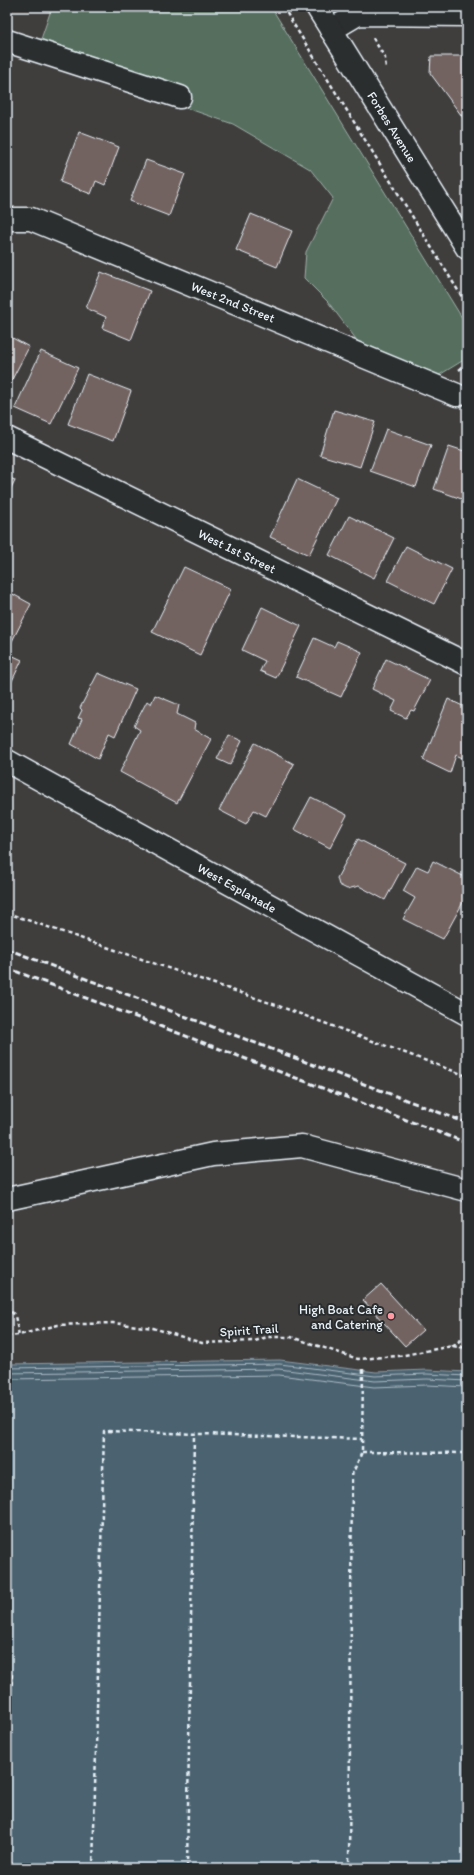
<svg xmlns="http://www.w3.org/2000/svg" width="474" height="1875" font-family="Itim,sans-serif">
<style>
.green{fill:#556e5d;stroke:#9eb0aa}
.water{fill:#4c6471;stroke:#8a9ca7}
.lines{fill:none;stroke-linecap:round;stroke-linejoin:round}
.shore{stroke:#aab9c2;stroke-width:1}
.building{fill:#736461;stroke:#e8f1f8}
.minor-casing{stroke:#e8f1f8;stroke-width:25}
.major-casing{stroke:#e8f1f8;stroke-width:25}
.path{stroke:#e8f1f8;stroke-width:2.5;stroke-dasharray:4 3;stroke-linecap:butt}
.minor{stroke:#2a2d2e;stroke-width:22}
.major{stroke:#2a2d2e;stroke-width:22}
.rail{stroke:#e8f1f8;stroke-width:3;stroke-dasharray:6 3;stroke-linecap:butt}
.poi-dot{fill:#ff9aa2;stroke:#2a2d2e;stroke-width:1.5}
.labels{text-anchor:middle;dominant-baseline:central;stroke-width:4;stroke-linejoin:round;paint-order:stroke}
.street-label{font-size:13px;fill:#e8f1f8;stroke:#2a2d2e}
.poi-label{font-size:13px;fill:#e8f1f8;stroke:#2a2d2e;text-anchor:end}
</style>
<rect width="100%" height="100%" fill="#403e3d"/>
<filter id="ink" filterUnits="userSpaceOnUse"><feTurbulence type="fractalNoise" baseFrequency=".025" numOctaves="2"/><feDisplacementMap in="SourceGraphic" scale="8" xChannelSelector="R" yChannelSelector="G"/><feConvolveMatrix kernelMatrix="1 2 1 2 8 2 1 2 1" color-interpolation-filters="sRGB"/></filter>
<g filter="url(#ink)">
<!-- green -->
<path class="green" d="M52,7h219l196,319v32l-31,19 -77,-34 -31,-41 -24,-24 2,-26 27,-54 -23,-29 -77,-45 -134,-46 -61,-30z"/>
<!-- water -->
<path class="water" d="M280,1360l96,12 51,-2 40,2v496h-460v-504z"/>
<g class="lines">
<!-- shore -->
<g class="shore">
<path d="M7,1368l273,-4 95,12 52,-2 40,2"/>
<path d="M7,1373l272,-4 96,12 52,-2 40,2"/>
<path d="M7,1379l272,-4 95,12 53,-2 40,2"/>
</g>
</g>
<!-- building -->
<g class="building">
<path d="M431,56h36v67l-37,-50z"/>
<path d="M79,132l40,15 -14,38 -9,-4 -5,13 -31,-12z"/>
<path d="M146,160l39,14 -16,42 -39,-15z"/>
<path d="M251,214l41,17 -15,36 -41,-17z"/>
<path d="M101,272l49,19 -19,49 -29,-12 4,-11 -20,-9z"/>
<path d="M7,335l22,12 -22,42z"/>
<path d="M41,351l37,17 -27,56 -36,-16z"/>
<path d="M87,374l44,17 -18,50 -45,-17z"/>
<path d="M334,410l41,12 -15,45 -40,-12z"/>
<path d="M386,429l45,16 -15,42 -46,-16z"/>
<path d="M449,446l18,6v49l-33,-12z"/>
<path d="M7,477l8,3 -8,16z"/>
<path d="M297,479l40,19 -28,57 -39,-18z"/>
<path d="M349,516l45,22 -20,40 -45,-23z"/>
<path d="M406,546l46,23 -18,35 -46,-23z"/>
<path d="M184,567l47,22 -31,66 -48,-23z"/>
<path d="M7,591l24,13 -24,47z"/>
<path d="M262,607l39,19 -25,52 -16,-7 5,-10 -23,-11z"/>
<path d="M314,638l20,9 3,-6 25,11 -21,45 -45,-20z"/>
<path d="M7,653l15,7 -11,23 -4,-2z"/>
<path d="M386,659l44,21 -16,31 -3,-1 -5,8 -15,-7 5,-10 -24,-12z"/>
<path d="M98,673l38,16 -21,47 -6,-3 -11,26 -27,-15 11,-25 -4,-1 4,-8 -2,-2z"/>
<path d="M155,695l24,10 -2,9 18,9 -1,6 17,10 -34,64 -57,-31 20,-42 -6,-4 13,-25 4,3z"/>
<path d="M448,699l19,9v52l-11,-5 -6,18 -27,-13z"/>
<path d="M229,735l13,6 -12,24 -13,-6z"/>
<path d="M255,743l39,21 -28,52 -12,-6 -8,14 -27,-14z"/>
<path d="M311,797l36,18 -17,33 -36,-19z"/>
<path d="M358,839l47,24 -20,37 -26,-14 -12,3 -8,-4 -2,-7z"/>
<path d="M433,861l34,17v17l-24,44 -40,-20 12,-21 -12,-7 14,-25 11,5z"/>
<path d="M381,1284l42,46 -18,16 -42,-46z"/>
</g>
<g class="lines">
<defs>
<g id="minor">
<path d="M331,30l27,-16 109,1"/>
<path d="M7,41l173,56"/>
<path d="M7,219h24l426,176"/>
<path d="M7,438l460,226"/>
<path d="M7,761l460,253"/>
<path d="M7,1199l206,-45 89,-8 165,44"/>
</g>
<path id="major" d="M317,7l150,241"/>
</defs>
<!-- minor casing -->
<use href="#minor" class="minor-casing"/>
<!-- major casing -->
<use href="#major" class="major-casing"/>
<!-- path -->
<g class="path">
<path d="M283,7l184,298"/>
<path d="M373,38l12,20 1,11"/>
<path d="M459,370l8,-6"/>
<path d="M7,913l269,92 191,71"/>
<path d="M7,1306l8,10 4,19"/>
<path d="M7,1336l12,-1 39,-10 55,-2 40,5 49,15 53,-2 12,-4h24l67,22 41,-3 53,-10 15,2"/>
<path d="M452,1346l15,-10"/>
<path d="M362,1452l105,1"/>
<path d="M7,1748l5,-74"/>
<path d="M93,1868l11,-437 258,8"/>
<path d="M187,1868l7,-434"/>
<path d="M349,1868l3,-393 10,-23 1,-83"/>
</g>
<!-- minor -->
<use href="#minor" class="minor"/>
<!-- major -->
<use href="#major" class="major"/>
<!-- rail -->
<g class="rail">
<path d="M7,949l460,174"/>
<path d="M7,968l460,175"/>
</g>
</g>
</g>
<!-- markers -->
<circle class="poi-dot" cx="391" cy="1316" r="4"/>
<g class="labels">
<!-- street labels -->
<g class="street-label">
<text transform="translate(392 127) rotate(58)">Forbes Avenue</text>
<text transform="translate(233 302) rotate(22)">West 2nd Street</text>
<text transform="translate(237 551) rotate(26)">West 1st Street</text>
<text transform="translate(237 888) rotate(29)">West Esplanade</text>
<text transform="translate(249 1330) rotate(-4)">Spirit Trail</text>
</g>
<!-- poi labels -->
<g class="poi-label">
<text x="383" y="1309">High Boat Cafe<tspan x="383" dy="15">and Catering</tspan></text>
</g>
</g>
<!-- margin -->
<rect width="474" height="1875" fill="none" stroke="#2a2d2e" stroke-width="24"/>
<rect x="12" y="12" width="450" height="1851" fill="none" stroke="#e8f1f8" stroke-width="1.5" filter="url(#ink)"/>
</svg>
